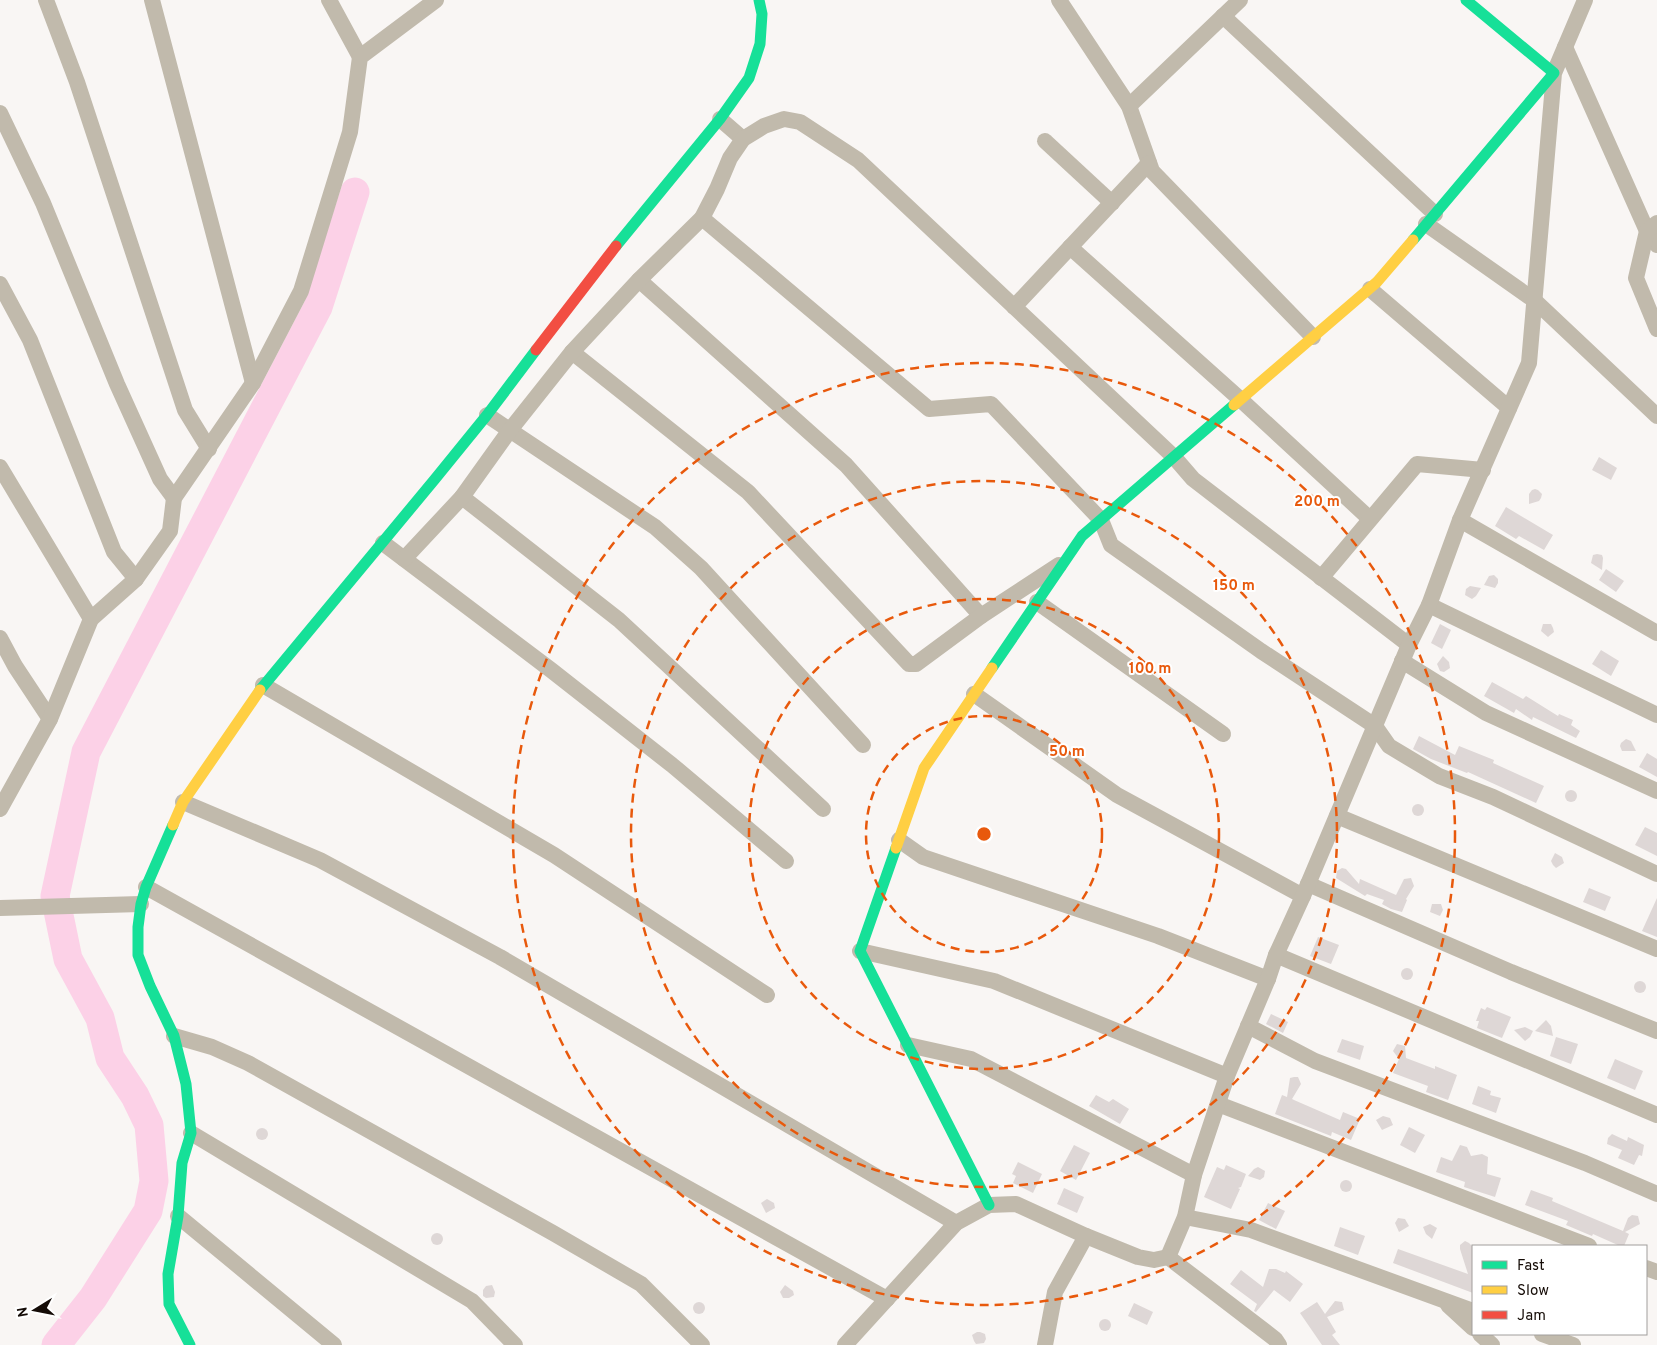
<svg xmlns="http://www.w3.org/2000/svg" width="1657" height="1345" font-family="Overpass,sans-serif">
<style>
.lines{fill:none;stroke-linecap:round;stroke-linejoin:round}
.river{stroke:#fcd1e7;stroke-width:29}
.building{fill:#ded7d6}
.street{stroke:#c1baac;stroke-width:16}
.fast{stroke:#16e098;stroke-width:11}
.slow{stroke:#ffcf43;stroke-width:11}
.jam{stroke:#f24e42;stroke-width:11}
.ring{fill:none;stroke:#e8590c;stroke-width:2.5;stroke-dasharray:9 6}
.centre{fill:#e8590c;stroke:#fff;stroke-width:2.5}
.ring-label{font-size:15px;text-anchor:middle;font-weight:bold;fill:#e8590c;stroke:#fff;stroke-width:4;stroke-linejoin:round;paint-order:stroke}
</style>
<rect width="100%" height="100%" fill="#f9f6f4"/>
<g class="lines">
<!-- river -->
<path class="river" d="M56,1345l37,-47 55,-87 6,-30 -5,-56 -14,-29 -25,-38 -10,-40 -32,-59 -13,-63 31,-144 232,-445 37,-115"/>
</g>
<!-- building -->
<g class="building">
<path d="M1599,457l18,11 -6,12 -19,-10z"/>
<path d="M1535,489l3,1 4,4 -1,4 -2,3 -10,3v-10l3,-4z"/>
<path d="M1506,507l47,28 -9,15 -25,-14 -3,3 -21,-13z"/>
<path d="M1597,554l5,1 1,3 -1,12 -11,-7 2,-8z"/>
<path d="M1606,569l18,12 -8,11 -17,-12z"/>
<path d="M1494,575l4,4v4l-3,5 -11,-3 5,-9z"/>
<path d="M1470,586l11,2 -5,8 -4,3 -7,-4 1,-6z"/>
<path d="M1440,624l11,6 -9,19 -11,-6z"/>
<path d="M1543,624h8l2,4 1,4 -6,5 -7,-6z"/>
<path d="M1601,650l18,11 -8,15 -19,-12z"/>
<path d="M1443,656l6,6 1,6 -6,4 -4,-1 -3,-7z"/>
<path d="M1492,682l31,17 3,-3 32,20 1,-2 14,6 -2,5 9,6 -4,7 -43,-21 -1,3 -16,-11 -2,4 -30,-17z"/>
<path d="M1419,736l36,19 4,-9 35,14 -1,3 51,23 -8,17 -68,-31 -1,1 -36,-14 -18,-10z"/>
<path d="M1626,739l5,2 5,10h-14l-2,-5 1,-3z"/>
<path d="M1647,753l10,6v18l-18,-10z"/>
<circle cx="1571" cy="796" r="6"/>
<circle cx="1418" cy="810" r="6"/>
<path d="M1645,827l12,6v23l-22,-11z"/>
<path d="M1555,853l7,4 2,6 -8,5 -3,-3 -2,-4z"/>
<path d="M1342,868l4,1 13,15 1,-5 36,16 8,-16 7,-1 3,8 -8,13 1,1 -5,12 -11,-3 -9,-5 2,-4 -17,-6 -2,2 -29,-18 1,-7z"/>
<path d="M1589,888l22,9 -6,14 -22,-9z"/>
<path d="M1657,898v39l-15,-6z"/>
<path d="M1432,904h9l2,6 -3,6 -10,-4z"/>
<path d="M1318,937l21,8 -8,19 -21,-8z"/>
<circle cx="1407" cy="974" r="6"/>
<circle cx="1640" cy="987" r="6"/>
<path d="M1487,1007l24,10 -9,21 -25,-10 2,-7h-3l5,-13 4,2z"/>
<path d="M1271,1014l17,8 -5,11 -17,-9z"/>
<path d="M1546,1020l5,6 2,10 -18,-5z"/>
<path d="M1525,1027l8,4 -3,6 -5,4 -11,-11z"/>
<path d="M1556,1037l22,7 -7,20 -21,-8z"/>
<path d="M1342,1039l22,7 -4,14 -23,-8z"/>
<path d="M1397,1044l8,2 1,12 29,11v-3l22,9 -9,25 -22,-8 2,-6 -35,-13 6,-14 -6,-8z"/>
<path d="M1615,1059l28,12 -8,19 -28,-12z"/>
<path d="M1294,1077h4l3,7 -9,15 2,1 46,20 3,-8 17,7 -9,21 -19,-8 -1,4 -56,-22 7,-19 5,2 3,-19z"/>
<path d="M1478,1086l13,5 -1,4 11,3 -5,15 -24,-9z"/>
<path d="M1096,1095l13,7 4,-3 16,10 -9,15 -31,-18z"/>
<path d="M1383,1116l7,2 3,7 -11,5 -6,-10z"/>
<path d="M1409,1127l16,8 -10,18 -15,-8z"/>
<circle cx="262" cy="1134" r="6"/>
<path d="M1612,1134l15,7 1,-4 16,8 -2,11 -3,-1 -5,10 -16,-7 4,-8 -15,-6 1,-6z"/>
<path d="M1074,1145l16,8 -14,27 -16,-9z"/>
<path d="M1460,1145l7,2 4,9 11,-2 6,3 -1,17 14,4 -6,19 -31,-10 1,-5 -29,-10 5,-15 11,4z"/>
<path d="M1018,1162l24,12 -9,19 -20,-10 3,-7 -4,-2z"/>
<path d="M1226,1165l20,9 -5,13 -3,1 2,1 -9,20 -27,-12 13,-30 7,3z"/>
<path d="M1258,1167l7,4 -1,6 -4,3 -12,-4 6,-7z"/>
<circle cx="1346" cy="1186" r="6"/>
<path d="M1064,1188l20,9 -7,16 -20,-9z"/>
<path d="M1531,1190l22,8 -1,3 71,30 5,-13 4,-3 6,1 2,8 -15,8 4,2 -5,12h-4l-27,-12 -1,2 -26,-11 2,-4 -43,-16z"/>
<path d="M767,1199l7,4 1,5 -9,5 -5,-10z"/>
<path d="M1268,1203l17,8 -9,18 -17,-9z"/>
<path d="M1398,1218l7,1 4,7 -10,6 -4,-9z"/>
<path d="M1430,1224l7,4 -5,11 -6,-5 -3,-7z"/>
<path d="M1340,1227l25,9 -7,19 -24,-9z"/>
<circle cx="437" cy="1239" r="6"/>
<path d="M1465,1241l4,2 4,4v46l-80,-30 5,-14 70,25 -8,-25v-4z"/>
<path d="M1269,1269h7l9,4 1,-2 17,13 -13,18 -16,-12 -18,22 -2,-1 3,-7 -27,-20 11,-14 22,17z"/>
<path d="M492,1285l3,7 -1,5 -8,1 -3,-2v-6l3,-4z"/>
<path d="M785,1285l8,6 1,4 -5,3h-6l-3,-6z"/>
<path d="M1335,1301l7,1 2,8 -17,7 9,15 -4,3 8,10h-18l-22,-32 17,-11 8,12z"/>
<circle cx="699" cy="1308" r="6"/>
<path d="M1134,1303l19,9 -6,13 -19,-9z"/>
<circle cx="1105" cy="1325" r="6"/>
<path d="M977,1332h3l5,2 1,5 -2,4 -8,1 -2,-3 -2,-6z"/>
</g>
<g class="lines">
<!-- street -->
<g class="street">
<path d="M46,0l31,82 108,328 24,39"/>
<path d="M152,0l101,383"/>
<path d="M329,0l31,57"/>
<path d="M1059,0l70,106 23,65 161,166"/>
<path d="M1223,16l212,198"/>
<path d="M1565,47l82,184 10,14"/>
<path d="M1129,106l111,-106"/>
<path d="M0,113l43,90 74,181 43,95 14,19"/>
<path d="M720,119l23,20"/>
<path d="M1045,141l67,62"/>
<path d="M702,218l227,191 62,-5 110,116 10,25 150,106 114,75 14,20 50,30 54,21 164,77"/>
<path d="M1657,223l-10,8 -11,47 21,51"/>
<path d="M1426,224l108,76 123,116"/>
<path d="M1070,247l171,153 129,119"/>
<path d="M639,280l207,185 135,151"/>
<path d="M0,284l30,56 84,212 22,27"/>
<path d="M1370,289l139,119"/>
<path d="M1014,307l135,-144"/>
<path d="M572,352l176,140 161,172h7l65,-48 78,-51"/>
<path d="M487,415l168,112 46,41 162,177"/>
<path d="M0,467l91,152"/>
<path d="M462,497l157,123 204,189"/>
<path d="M1460,520l197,113"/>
<path d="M383,543l168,127 121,95 114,96"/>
<path d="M404,559l58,-62 48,-67 62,-78 67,-72 63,-62 15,-29 13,-31 13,-19 21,-13 20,-7 16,3 58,38 316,297 19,22 216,166"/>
<path d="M1321,578l96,-114 66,6"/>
<path d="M1037,602l186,132"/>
<path d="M1429,605l228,110"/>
<path d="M0,638l15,28 35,53"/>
<path d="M1402,661l84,52 171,78"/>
<path d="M263,685l291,170 213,140"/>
<path d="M974,694l143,101 186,101"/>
<path d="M183,802l137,58 180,97 456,266"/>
<path d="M0,809l50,-90 41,-100 45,-40 34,-48 4,-33 79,-115 48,-92 49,-159 10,-75 76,-57"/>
<path d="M1337,816l320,133"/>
<path d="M899,840l24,17 235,79 110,43"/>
<path d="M1308,884l203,88 146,59"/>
<path d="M146,887l741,412"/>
<path d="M0,908l141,-4"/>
<path d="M860,951l134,30 233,95"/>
<path d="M1276,955l381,160"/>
<path d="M1248,1026l67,35 270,102 72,31"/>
<path d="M174,1036l38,11 36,16 305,170 88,51 61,61"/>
<path d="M908,1045l63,14 223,116"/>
<path d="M1218,1104l371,142"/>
<path d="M191,1133l281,168 43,44"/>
<path d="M178,1216l156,129"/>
<path d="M1185,1217l66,13 222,81"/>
<path d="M1168,1257l17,-40 9,-42 33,-99 41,-97 8,-24 27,-59 106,-251 20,-40 31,-85 69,-157 25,-290 31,-73"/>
<path d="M1646,1268l11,4"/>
<path d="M1448,1305l25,23"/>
<path d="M1480,1334l12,11"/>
<path d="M1542,1334l31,11"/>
<path d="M845,1345l111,-122 33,-18 27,-1 70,32 52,21 16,3 14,-3 107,82 4,6"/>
<path d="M1045,1345l10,-53 31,-56"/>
</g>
<!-- fast -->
<g class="fast">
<path d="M1413,240l141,-167 -88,-73"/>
<path d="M616,246l104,-127 29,-41 11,-34 2,-30 -3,-14"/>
<path d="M992,668l90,-132 152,-131"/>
<path d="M260,690l175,-211 52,-64 49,-65"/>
<path d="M173,825l-27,62 -5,17 -3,23v28l12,31 24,50 12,48 5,49 -9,30 -4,53 -10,58 1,30 21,41"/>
<path d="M896,848l-36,103 129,254"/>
</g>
<!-- slow -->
<g class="slow">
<path d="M1234,405l143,-123 36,-42"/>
<path d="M173,825l10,-23 77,-112"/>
<path d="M896,848l28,-80 68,-100"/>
</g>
<!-- jam -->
<path class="jam" d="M536,350l80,-104"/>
</g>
<!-- distance rings -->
<g class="ring">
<circle cx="984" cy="834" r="118"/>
<circle cx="984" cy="834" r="235"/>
<circle cx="984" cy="834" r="353"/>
<circle cx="984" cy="834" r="471"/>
</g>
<circle cx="984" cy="834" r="8" class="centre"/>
<g class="ring-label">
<text x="1317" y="506">200 m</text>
<text x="1234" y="590">150 m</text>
<text x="1150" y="673">100 m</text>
<text x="1067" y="756">50 m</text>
</g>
<!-- legend -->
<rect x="1472" y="1245" width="175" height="90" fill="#ffffff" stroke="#a19e9c"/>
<rect x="1482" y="1261" width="25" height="8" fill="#16e098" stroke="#a19e9c"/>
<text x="1517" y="1270" font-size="15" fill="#150c07">Fast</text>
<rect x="1482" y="1286" width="25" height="8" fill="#ffcf43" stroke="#a19e9c"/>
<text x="1517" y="1295" font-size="15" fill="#150c07">Slow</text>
<rect x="1482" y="1311" width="25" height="8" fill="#f24e42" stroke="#a19e9c"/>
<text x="1517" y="1320" font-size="15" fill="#150c07">Jam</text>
<!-- north arrow -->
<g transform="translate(35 1310) rotate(260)" stroke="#ffffff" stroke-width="4" paint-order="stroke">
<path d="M0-4L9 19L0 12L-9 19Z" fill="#150c07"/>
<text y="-8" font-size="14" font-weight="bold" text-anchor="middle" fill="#150c07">N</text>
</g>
</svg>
